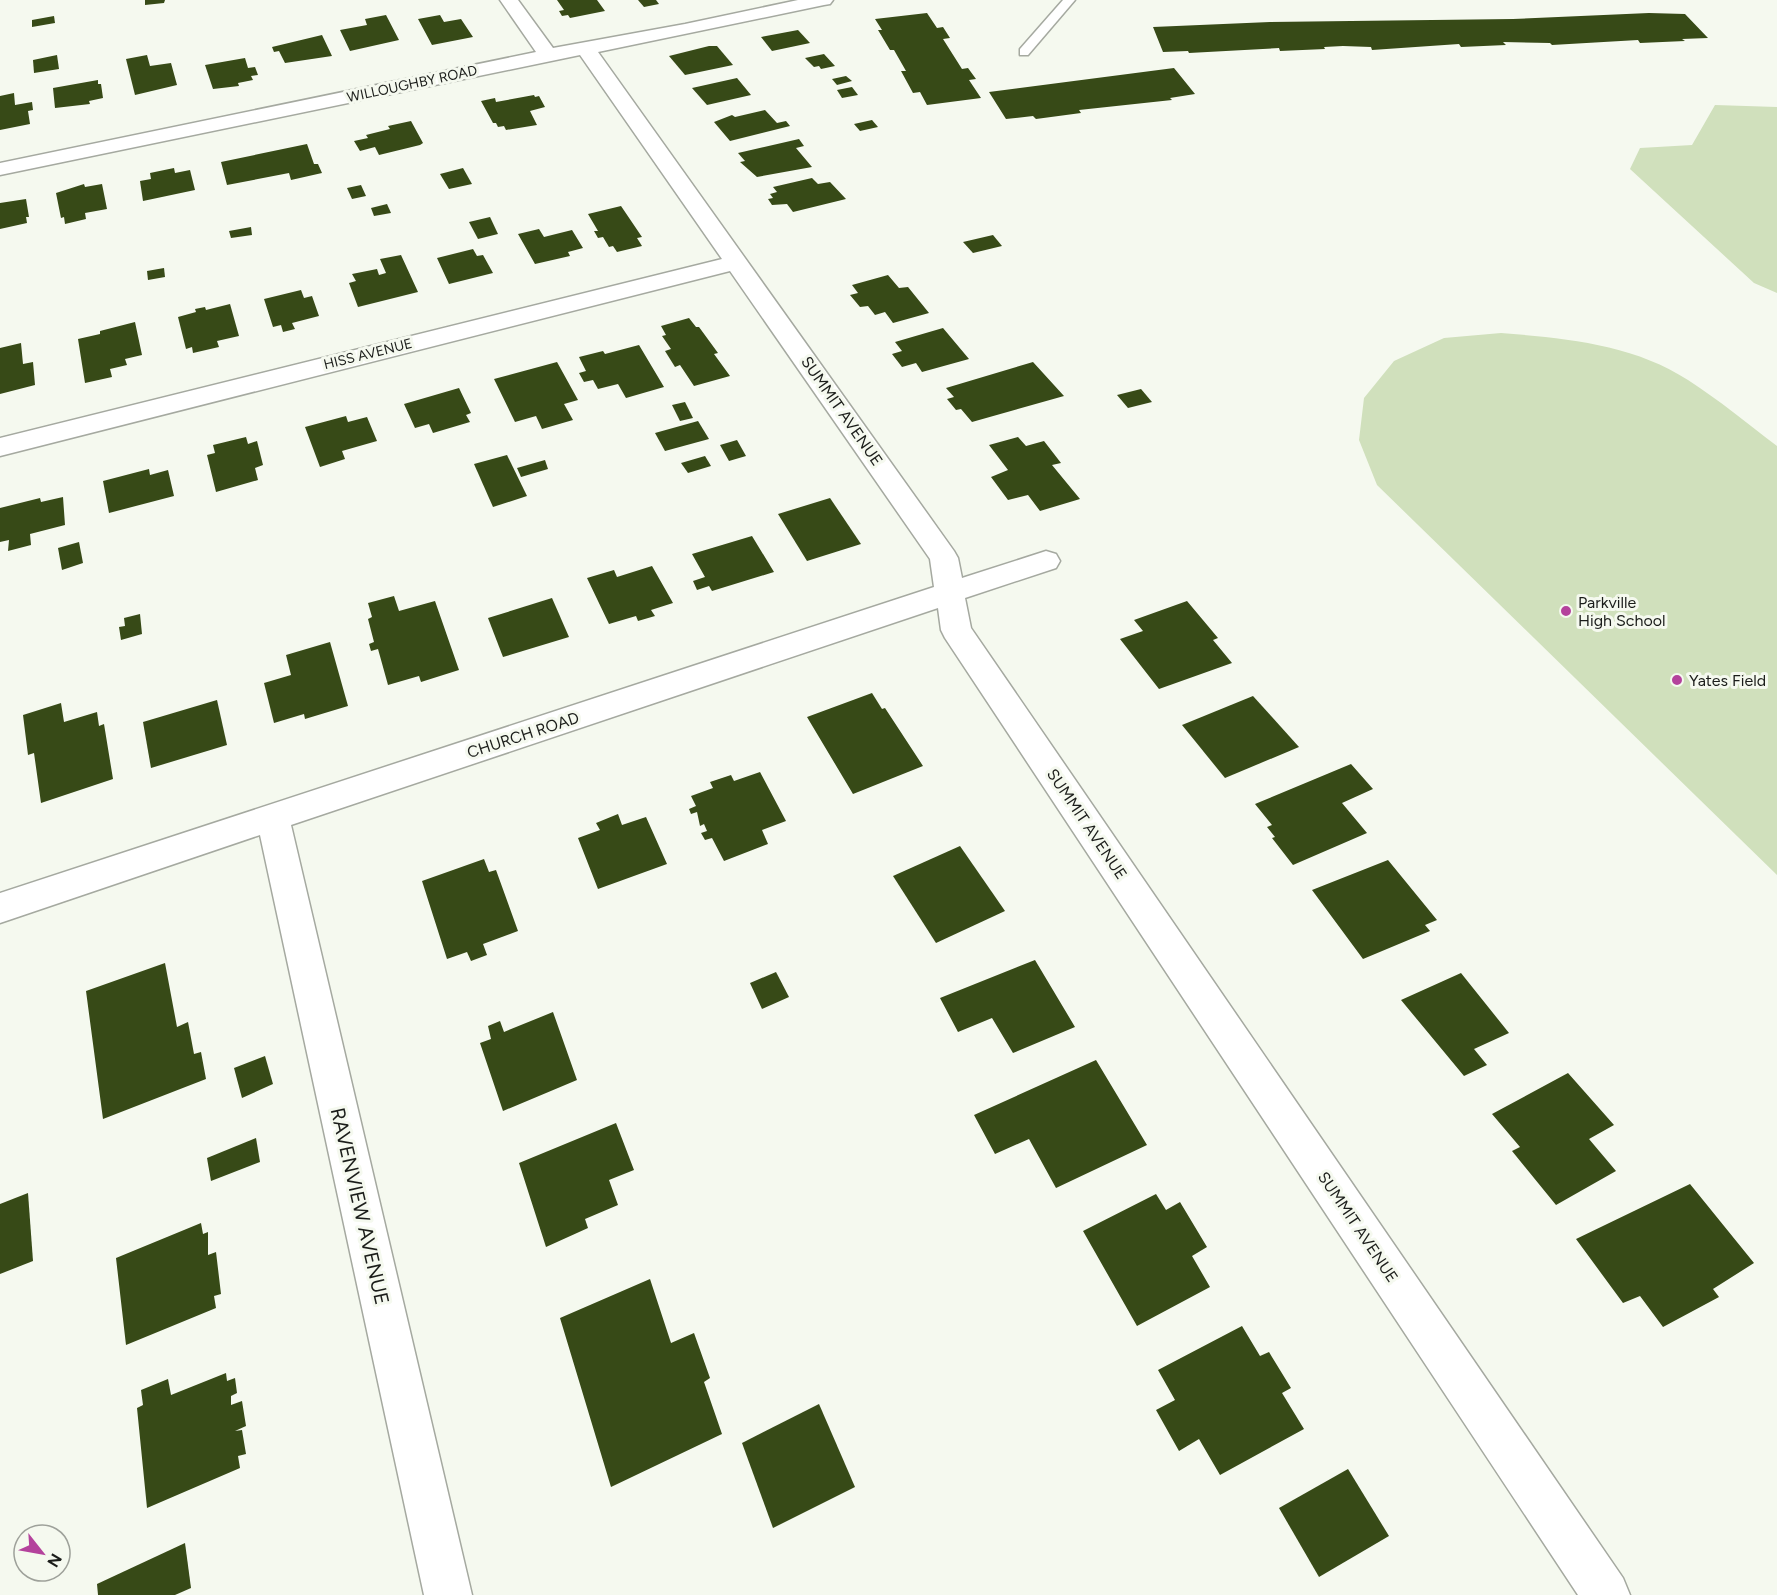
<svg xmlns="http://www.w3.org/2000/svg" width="1777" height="1595" font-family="Figtree,sans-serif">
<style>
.green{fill:#d0e0bc}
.building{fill:#374a17}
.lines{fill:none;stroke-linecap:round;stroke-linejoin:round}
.service-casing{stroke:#a5a9a0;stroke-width:3}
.minor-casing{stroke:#a5a9a0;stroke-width:3}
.service{fill:#fff;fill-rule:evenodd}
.minor{fill:#fff;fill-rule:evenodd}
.poi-dot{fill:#b4429c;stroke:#f5f9ef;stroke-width:2}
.labels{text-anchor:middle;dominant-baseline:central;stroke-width:6;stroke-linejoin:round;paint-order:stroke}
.far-street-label{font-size:14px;fill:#1b1d1a;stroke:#f5f9ef}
.street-label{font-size:16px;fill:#1b1d1a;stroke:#f5f9ef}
.poi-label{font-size:16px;fill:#1b1d1a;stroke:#f5f9ef;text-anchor:start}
.near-street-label{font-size:20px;fill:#1b1d1a;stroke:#f5f9ef}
</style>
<rect width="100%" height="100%" fill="#f5f9ef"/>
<!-- green -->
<g class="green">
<path d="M1715,105l62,2v186l-23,-10 -124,-114 10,-21 52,-3z"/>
<path d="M1501,333c63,5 132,11 187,47 31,20 60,44 89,66v429l-400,-390 -18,-45 5,-42 30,-37 50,-23z"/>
</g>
<!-- building -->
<g class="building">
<path d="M145,0h20l-1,3 -19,2z"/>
<path d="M557,0h40l8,11 -35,7 -2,-3 -6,1 -3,-5 5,-1z"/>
<path d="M638,0h18l3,4 -15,3z"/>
<path d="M927,13l10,15 6,-1 7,11 -7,1 19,30 6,-1 8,11 -7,1 12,18 -54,7 -7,-13 -7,1 -12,-22h5l-12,-21h-4l-12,-20h4l-7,-11z"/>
<path d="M1649,13l36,1 23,24 -26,1 3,2 -45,2 -2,-3 -86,5 -2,-2 -47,-1 3,3 -45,2 -2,-3 -87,6 -1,-3 -28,-1 -19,1 1,2 -45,2 -1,-3 -90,5 -1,-2 -25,1 -10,-25 117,-5 243,-3z"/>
<path d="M386,15l13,25 -49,11 -10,-21 27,-5 -2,-6z"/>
<path d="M440,15l4,7 17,-3 12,18 -41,8 -14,-26z"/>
<path d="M54,16l1,7 -23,4v-7z"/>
<path d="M798,30l12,13 -38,8 -11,-14z"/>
<path d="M322,35l10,21 -47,7 -6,-12 -5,1 -2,-5z"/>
<path d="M709,46h8l16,19 -48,10 -16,-19z"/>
<path d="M824,54l11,12 -14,3 -2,-3 -5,1 -9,-9z"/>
<path d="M57,55l2,14 -25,4 -1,-13z"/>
<path d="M147,55l3,11 21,-3 6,22 -42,10 -9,-36z"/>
<path d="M245,58l3,10 7,-1 3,8 -7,1 2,4 -15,3 1,3 -26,3 -8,-24z"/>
<path d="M1174,68l21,26 -25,4 2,2 -93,10 2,3 -45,6 -3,-3 -27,3 -17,-27z"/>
<path d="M846,76l6,5 -15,4 -5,-6z"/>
<path d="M737,78l14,17 -44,10 -15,-17z"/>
<path d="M98,80v4h3l2,14 -14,3 1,3 -35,4 -2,-20z"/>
<path d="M852,87l6,8 -16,3 -5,-8z"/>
<path d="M14,93l1,12 17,-3 1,8 -5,1 2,13 -30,6v-34z"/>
<path d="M534,95l1,2 4,-1 6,11 -15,4 7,14 -31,5 -2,-4 -6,1 -2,-4h-3l-12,-22 14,-3 1,4z"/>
<path d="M765,110l12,13 9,-2 4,5 -60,15 -16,-19 18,-7 3,2z"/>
<path d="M872,120l6,7 -18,4 -6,-7z"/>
<path d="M411,121l12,22 -3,2 -41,10 -4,-8 -15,4 -6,-10 14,-3 -2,-3 24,-6 -2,-3z"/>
<path d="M799,139l5,7 -8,2 16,19 -55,10 -17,-15 5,-1 -7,-8z"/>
<path d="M307,144l7,20h4l4,9 -31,7 -2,-7 -62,12 -6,-23z"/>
<path d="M174,168l1,5 15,-3 5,20 -52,11 -3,-20 11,-2 -1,-6z"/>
<path d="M463,168l9,16 -23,5 -9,-15z"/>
<path d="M812,178l6,6 12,-2 16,17 -53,13 -6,-8 -15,1 -4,-6 5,-1 -3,-4 7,-2 -4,-5z"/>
<path d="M84,184l1,3 17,-3 5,25 -22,4 1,6 -21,5 -1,-7 -3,1 -5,-25z"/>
<path d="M361,185l5,11 -14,3 -5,-11z"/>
<path d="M26,199l3,18h-3l1,6 -27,6v-26z"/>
<path d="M387,204l4,9 -17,3 -3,-8z"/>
<path d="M621,206l21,31 -5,1 5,8 -25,6 -4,-6 -4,1 -6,-10 -5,1 -4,-7h4l-10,-17z"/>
<path d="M490,217l8,17 -20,5 -9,-17z"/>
<path d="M251,227l1,8 -21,3 -2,-7z"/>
<path d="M539,229l5,8 28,-7 11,18 -15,4 2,4 -35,8 -17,-30z"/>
<path d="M993,235l9,11 -29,7 -10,-11z"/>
<path d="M473,249l4,7 6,-1 10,18 -44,11 -12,-26z"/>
<path d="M401,255l17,37 -60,15 -9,-24 7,-2 -4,-7 25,-5 2,6 7,-2 -6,-14z"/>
<path d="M164,268l1,9 -17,3 -1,-9z"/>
<path d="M888,275l11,13 9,-1 21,26 -36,10 -8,-11 -10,3 -7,-9 -8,1 -10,-12 8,-2 -6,-8z"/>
<path d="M301,290l3,8 8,-2 7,20 -27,7 3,6 -12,3 -2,-7 -8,2 -9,-28z"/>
<path d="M230,304l9,32 -22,5 2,6 -26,6 -1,-6 -6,2 -8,-32 18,-5 -1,-3 10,-2 1,3z"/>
<path d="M689,318l7,9h3l19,26 -4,1 16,22 -36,10 -14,-21 -5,2 -10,-16 6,-2 -9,-13 4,-1 -5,-9z"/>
<path d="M135,322l7,33 -17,4 2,6 -17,4 2,8 -27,6 -7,-44 22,-5v-3z"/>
<path d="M943,328l26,31 -47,13 -6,-9 -14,4 -10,-13 10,-3 -7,-9z"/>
<path d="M21,343l2,21 10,-2 2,23 -35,9v-46z"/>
<path d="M639,345l25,42 -38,11 -8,-14 -20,5 -5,-9 -9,2 -5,-9 7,-2 -7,-14 24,-6 2,3z"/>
<path d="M557,362l21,38 -14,4 9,16 -31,9 -6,-13 -21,6 -21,-43z"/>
<path d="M1033,362l31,34 -92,26 -11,-13 -5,1 -9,-11 7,-2 -8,-9z"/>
<path d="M459,388l12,25 -5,2 4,7 -37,11 -4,-9 -14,4 -11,-24z"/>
<path d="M1141,389l11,13 -24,6 -11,-13z"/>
<path d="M685,402l8,16 -13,3 -8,-16z"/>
<path d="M346,416l2,6 19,-5 10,24 -35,10 3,8 -25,8 -15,-40z"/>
<path d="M698,421l11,18 -44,12 -10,-18z"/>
<path d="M246,437l2,7 9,-3 6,24 -8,3 3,12 -42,12 -9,-37 8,-2 -2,-8z"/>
<path d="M1018,437l8,9 18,-5 17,22 -9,2 28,34 -40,12 -12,-16 -20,5 -17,-23 17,-7 -19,-25z"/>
<path d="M737,440l9,16 -17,5 -9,-16z"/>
<path d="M507,455l20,41 -34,11 -19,-43z"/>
<path d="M705,456l6,10 -23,7 -7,-10z"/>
<path d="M545,460l3,9 -27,8 -4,-9z"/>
<path d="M149,469l1,6 18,-5 6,26 -65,17 -6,-32z"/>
<path d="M63,497l2,28 -35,9 1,11 -23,6 1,-11 -9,2v-34l40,-10 1,4z"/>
<path d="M830,498l31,46 -54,17 -29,-47z"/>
<path d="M752,536l22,36 -62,19 -3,-5 -12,4 -4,-9 12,-4 -13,-23z"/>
<path d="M79,542l4,21 -21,7 -4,-22z"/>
<path d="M652,566l21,37 -22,7 4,6 -17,5 -2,-5 -27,8 -22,-46 27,-8 3,7z"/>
<path d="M394,596l5,15 36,-10 24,69 -38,12 -2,-6 -31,9 -10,-36 -7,2 -2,-7 5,-2 -6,-23 4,-2 -4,-14z"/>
<path d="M552,598l17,39 -66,20 -15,-39z"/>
<path d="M1187,601l31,37 -5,2 19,23 -73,26 -39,-50 23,-8 -9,-11z"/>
<path d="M140,614l2,20 -21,6 -2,-13 6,-1 -1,-8z"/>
<path d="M330,642l18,64 -43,13 -1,-5 -30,9 -10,-40 27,-8 -5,-20z"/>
<path d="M872,693l10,16 3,-1 38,58 -70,28 -46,-77z"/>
<path d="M1253,696l46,51 -74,31 -43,-53z"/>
<path d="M217,700l10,45 -76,23 -8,-46z"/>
<path d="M61,703l3,19 33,-10 2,14 5,-2 9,55 -72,24 -7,-50 -6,2 -5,-40z"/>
<path d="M1351,764l22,25 -31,14 25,30 -74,32 -21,-27 3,-1 -8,-10 5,-2 -17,-21z"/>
<path d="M760,772l26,49 -24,9 6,14 -44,17 -12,-23 -7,2 -4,-7 6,-2 -3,-7 -4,2 -3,-14 -6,2 -2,-5 7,-3 -5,-10 22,-8 -3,-6 21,-7 3,6z"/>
<path d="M618,814l4,11 24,-8 21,47 -69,25 -20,-51 22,-8 -4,-7z"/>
<path d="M960,846l45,65 -69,32 -43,-67z"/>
<path d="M484,859l5,13 7,-2 22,61 -35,13 4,11 -16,6 -4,-9 -20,7 -25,-78z"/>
<path d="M1388,860l49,60 -12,5 5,6 -67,28 -51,-69z"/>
<path d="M1035,960l40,67 -62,26 -21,-35 -34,14 -18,-34z"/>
<path d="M165,963l12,64 11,-5 6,32 7,-2 5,27 -103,40 -17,-128z"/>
<path d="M776,972l13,25 -27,12 -12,-26z"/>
<path d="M1461,973l48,60 -35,16 13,16 -23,11 -63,-76z"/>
<path d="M553,1012l24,68 -74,31 -23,-68 11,-4 -3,-13 12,-5 4,11z"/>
<path d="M265,1056l8,28 -31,14 -8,-30z"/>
<path d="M1096,1060l51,85 -91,43 -27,-49 -34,15 -21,-39z"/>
<path d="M1568,1073l46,52 -25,14 27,32 -60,34 -44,-54 8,-4 -28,-33z"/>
<path d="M616,1123l18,47 -25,10 9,25 -33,14 3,9 -42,19 -27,-84z"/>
<path d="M256,1138l4,24 -49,19 -4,-23z"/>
<path d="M1690,1184l64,79 -41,26 6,8 -56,30 -23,-31 -17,7 -47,-64z"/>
<path d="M28,1193l5,68 -33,13v-70z"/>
<path d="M1156,1194l10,16 14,-8 27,45 -15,9 18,31 -73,39 -54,-95z"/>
<path d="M201,1223l2,11 5,-2v23l8,-3 5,42 -7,2 2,12 -90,37 -10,-87z"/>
<path d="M650,1279l21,64 23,-10 16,45 -6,4 18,52 -111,53 -51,-169z"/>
<path d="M1242,1326l18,30 9,-4 22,36 -9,5 22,36 -84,46 -21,-36 -20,12 -23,-41 19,-10 -17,-30z"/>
<path d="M226,1373l1,8 8,-3 2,15 -6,3v9l11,-4 4,25 -11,5 7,-1 4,24 -8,2 2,12 -93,40 -10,-100 6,-3 -2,-15 27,-11 3,16z"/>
<path d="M819,1404l36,83 -82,41 -31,-85z"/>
<path d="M1348,1469l41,67 -70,41 -40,-69z"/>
<path d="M185,1543l6,45 -16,7h-77l-1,-11z"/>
</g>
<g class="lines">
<defs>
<path id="service" d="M1063,0h12l-47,55h-8v-6z"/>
<path id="minor" d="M500,0h18l35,48 132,-24 113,-24h35l-3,4 -6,1 -226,47 356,499 4,7 4,20 84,-27 10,3 4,7 -4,7 -91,30 6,30 652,950 7,17h-52l-633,-957 -4,-8 -3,-22 -647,217 181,770h-48l-164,-760 -260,88v-30l934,-306 -4,-28 -200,-288 -730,185v-18l722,-179 -142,-204 -580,120v-12l536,-111z"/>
</defs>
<!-- service casing -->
<use href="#service" class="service-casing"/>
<!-- minor casing -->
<use href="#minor" class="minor-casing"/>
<!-- service -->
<use href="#service" class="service"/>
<!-- minor -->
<use href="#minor" class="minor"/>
</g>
<!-- markers -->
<g class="poi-dot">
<circle cx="1566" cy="611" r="6"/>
<circle cx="1677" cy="680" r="6"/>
</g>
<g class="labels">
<!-- far-street labels -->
<g class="far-street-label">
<text transform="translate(412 84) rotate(-12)">WILLOUGHBY ROAD</text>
<text transform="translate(368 354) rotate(-14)">HISS AVENUE</text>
</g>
<!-- street labels -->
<g class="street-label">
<text transform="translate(842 411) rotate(55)">SUMMIT AVENUE</text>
<text transform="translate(523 735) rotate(-18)">CHURCH ROAD</text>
<text transform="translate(1087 824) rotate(56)">SUMMIT AVENUE</text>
<text transform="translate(1358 1227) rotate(56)">SUMMIT AVENUE</text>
</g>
<!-- poi labels -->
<g class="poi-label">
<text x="1578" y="602">Parkville<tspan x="1578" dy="18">High School</tspan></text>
<text x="1689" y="680">Yates Field</text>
</g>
<!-- near-street labels -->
<g class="near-street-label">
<text transform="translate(360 1206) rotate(77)">RAVENVIEW AVENUE</text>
</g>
</g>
<!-- north arrow -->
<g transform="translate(42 1553) rotate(121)"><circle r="28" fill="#f5f9ef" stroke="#9ea19a" stroke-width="1.5"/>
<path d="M0-4.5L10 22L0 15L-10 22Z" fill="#b4429c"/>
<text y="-9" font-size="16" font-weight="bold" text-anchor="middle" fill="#1b1d1a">N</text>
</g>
</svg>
